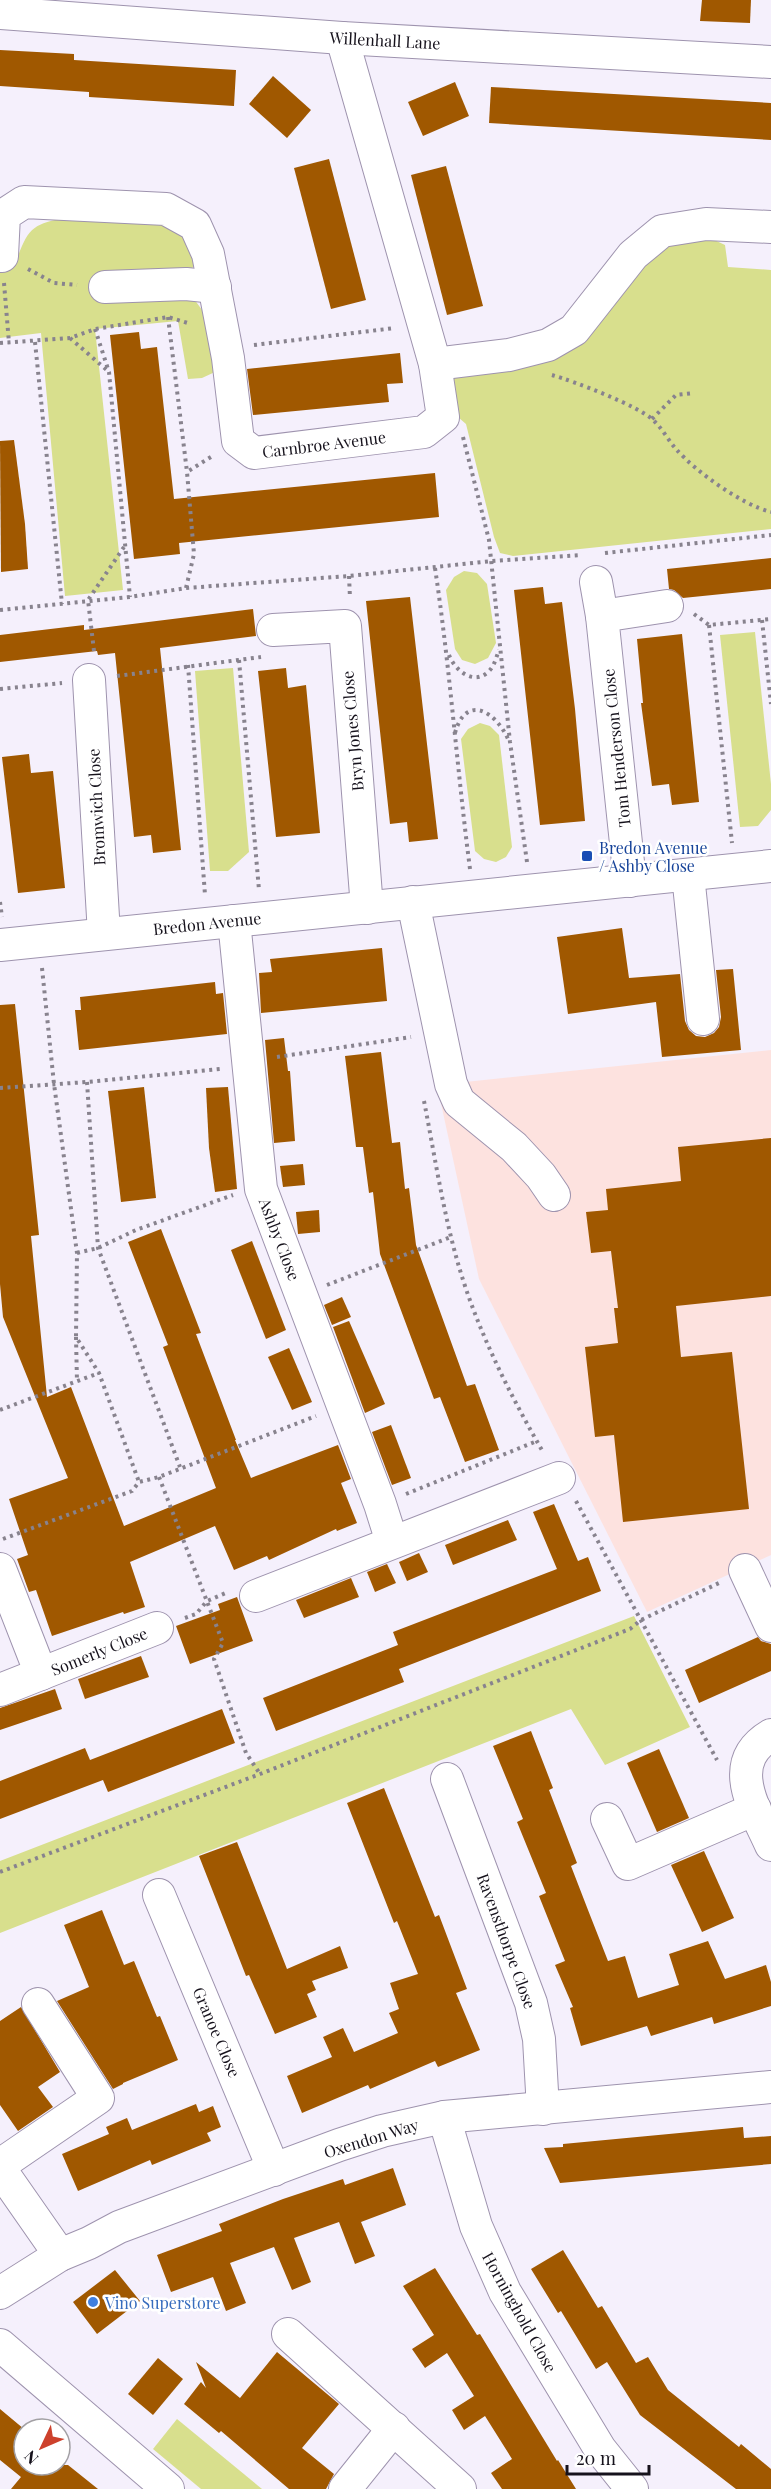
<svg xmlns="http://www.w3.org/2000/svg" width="771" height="2489" font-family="'Playfair Display',serif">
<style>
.education{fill:#fde2df}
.green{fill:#d8df8d}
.building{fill:#a05800}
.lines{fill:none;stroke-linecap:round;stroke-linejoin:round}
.minor-casing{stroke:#9e93ae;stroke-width:34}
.path{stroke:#88838e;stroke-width:4;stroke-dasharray:3 4.5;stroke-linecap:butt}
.minor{stroke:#fff;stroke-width:32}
.transit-dot{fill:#1a4fb4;stroke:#fff;stroke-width:2}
.shop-dot{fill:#3f7fe0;stroke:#fff;stroke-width:2}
.labels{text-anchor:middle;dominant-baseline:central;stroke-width:5;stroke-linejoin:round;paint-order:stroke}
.street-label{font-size:16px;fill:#16121c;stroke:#fff}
.transit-label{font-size:16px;fill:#164399;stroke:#fff;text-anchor:start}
.shop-label{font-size:16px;fill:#366cbe;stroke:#fff;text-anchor:start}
</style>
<rect width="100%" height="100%" fill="#f5f0fc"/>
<!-- education -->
<path class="education" d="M771,1050v505l-124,57 -168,-333 -42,-194z"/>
<!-- green -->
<g class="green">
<path d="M67,218l91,4 20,7 20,26 -6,14 2,30 11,15 10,58 -13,6 -14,1 -10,-58 -83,8 28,261 -58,6 -24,-263 -41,5v-78l17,-1c11,-31 17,-36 50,-41z"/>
<path d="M710,238l15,7 3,22 43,3v259l-258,27 -13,-3 -6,-16 -28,-113 -15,-13 -7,-39 105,-15 92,-96 29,-18z"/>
<path d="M464,571l13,2 10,11 9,59 -8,15 -13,6 -13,-4 -7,-11 -9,-59 8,-13z"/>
<path d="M755,632l16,152v26l-13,16 -18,1 -20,-192z"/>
<path d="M233,668l16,184 -21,19h-18l-15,-200z"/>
<path d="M480,723l10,3 9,9 13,112 -6,10 -10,5 -12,-3 -9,-8 -14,-112 7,-10z"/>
<path d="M634,1616l56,111 -85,38 -34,-56 -571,224v-72z"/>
<path d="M177,2419l85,70h-61l-48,-40z"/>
</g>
<!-- building -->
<g class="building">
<path d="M702,0h49l-1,23 -50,-2z"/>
<path d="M0,50l74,4v6l162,10 -2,36 -145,-9v-5l-89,-6z"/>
<path d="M273,76l38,34 -24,28 -38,-34z"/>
<path d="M455,82l14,34 -46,20 -15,-34z"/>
<path d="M491,87l280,16v37l-282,-17z"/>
<path d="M329,159l37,141 -35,9 -37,-141z"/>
<path d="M446,166l37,140 -36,9 -36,-140z"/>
<path d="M139,332l2,17 16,-2 17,152 261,-26 4,44 -260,26 1,11 -46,5 -24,-224z"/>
<path d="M400,353l3,30 -16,1 2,18 -136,13 -6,-46z"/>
<path d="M14,440l11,84 3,45 -27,3 -1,-131z"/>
<path d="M771,558v31l-88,9 -9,-8 -5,-1 -2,-20z"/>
<path d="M543,587l2,17 17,-2 13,107 10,112 -45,4 -26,-235z"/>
<path d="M410,597l28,242 -29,3 -2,-20 -17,2 -24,-223z"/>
<path d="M253,609l3,27 -96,12 21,202 -28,3 -2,-18 -17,2 -19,-184 -17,2 -1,-4 -97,11v-27l84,-10v5z"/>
<path d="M682,634l17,168 -27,3 -3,-21 -17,2 -11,-83h2l-6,-64z"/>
<path d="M286,668l2,20 18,-3 14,148 -44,4 -18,-166z"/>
<path d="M29,754l2,19 22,-2 12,117 -47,5 -16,-136z"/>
<path d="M622,928l7,50 51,-4 5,47 4,9 7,6 9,1 9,-4 5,-6 2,-10 -5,-47 17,-1 8,81 -79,7 -6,-55 -88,12 -11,-77z"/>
<path d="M382,948l5,53 -126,12 -2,-40 13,-1 -2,-13z"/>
<path d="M215,982l1,12 7,-1 4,41 -148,16 -4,-40h6l-1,-13z"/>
<path d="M15,1004l24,231 -8,1 16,161 24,-10 53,139 92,-38 -53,-141 5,-2 -40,-103 33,-13 40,104 -5,1 40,106h-1l16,38 87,-33 13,34 -10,4 16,40 -20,8 -1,-2 -67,31 -2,-4 -33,14 -19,-44 -85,36 15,45 -21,7 -1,-2 -71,24 -16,-46 -7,2 -12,-33 11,-4 -19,-56 59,-21 -65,-161 -3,-33v-279z"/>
<path d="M284,1038l4,33h2l5,70 -21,2 -9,-103z"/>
<path d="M381,1052l11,91 8,-1 5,47 4,-1 7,57 51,141 8,-2 24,66 -34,12 -25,-65 -6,2 -54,-145 -7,-62 -4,1 -6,-46h-7l-11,-91z"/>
<path d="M144,1087l12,111 -35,4 -13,-111z"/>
<path d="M228,1087l9,102 -22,3 -6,-44 -3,-60z"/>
<path d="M771,1138v158l-95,10 5,51 51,-5 17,157 -126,13 -9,-87 -19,2 -10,-90 33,-4 -4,-35h4l-7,-57 -20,2 -5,-41 22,-2 -2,-21 75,-8 -3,-34z"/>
<path d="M303,1164l2,21 -22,2 -3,-21z"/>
<path d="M319,1210l1,22 -22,2 -2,-22z"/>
<path d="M252,1241l34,89 -20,9 -35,-89z"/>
<path d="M342,1297l9,20 -19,8 -8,-20z"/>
<path d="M349,1321l36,83 -20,9 -32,-86z"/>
<path d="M289,1348l23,54 -20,8 -24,-53z"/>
<path d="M391,1425l20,53 -19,7 -20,-53z"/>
<path d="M554,1504l24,57 10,-4 13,34 -202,78 5,13 -128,49 -13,-33 135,-53 -5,-13 164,-63 -24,-57z"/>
<path d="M508,1520l9,20 -64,25 -8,-20z"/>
<path d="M419,1553l9,19 -21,9 -8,-19z"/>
<path d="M387,1564l9,19 -21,9 -8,-20z"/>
<path d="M351,1578l8,19 -55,21 -8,-18z"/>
<path d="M237,1597l16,44 -63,23 -14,-38 44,-16 -2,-6z"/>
<path d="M758,1637l3,4 10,3v27l-72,32 -14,-33z"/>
<path d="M141,1656l8,21 -64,22 -7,-20z"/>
<path d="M55,1689l7,20 -62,21v-22z"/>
<path d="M222,1709l13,34 -127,49 -5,-12 -103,39v-38l85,-33 5,12z"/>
<path d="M531,1731l22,57 -4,2 28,73 -6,3 17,44 20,51 17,-5 13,42 41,-13 -10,-31 39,-13 17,38 41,-14 5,17v24l-57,18 -2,-7 -61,19 -4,-10 -66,20 -11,-38 3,-1 -18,-42 10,-4 -26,-65 7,-3 -29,-71 6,-3 -30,-73z"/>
<path d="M659,1749l30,69 -32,14 -30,-69z"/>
<path d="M384,1788l51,129 4,-2 28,74 -11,4 24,57 -42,17 -3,-6 -65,28 -2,-4 -66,28 -15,-37 45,-19 -9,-20 20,-9 11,24 44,-19 -9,-20 10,-4 -9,-26 28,-9 -21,-53 -3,2 -47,-120z"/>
<path d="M237,1842l50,127 53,-23 8,22 -36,13 4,9 -9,4 10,23 -42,17 -26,-59 -3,1 -47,-120z"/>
<path d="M704,1851l30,67 -32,14 -31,-67z"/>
<path d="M102,1910l22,55 10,-4 23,56 3,-1 18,44 -55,23v1l-10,5 -56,-88 32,-14 -25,-62z"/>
<path d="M21,2007l39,65 -22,15 15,20 -35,24 -18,-26v-84z"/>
<path d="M196,2104l3,8 14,-6 8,21 -14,6 4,8 -59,24 -2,-5 -72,31 -16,-37 47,-20 -3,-7 21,-9 5,12z"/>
<path d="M743,2127l1,11 27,-2v28l-211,19 -16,-35 19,-1v-3z"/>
<path d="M393,2168l13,37 -45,17 14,34 -20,8 -16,-42 -45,16 17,44 -19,8 -18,-43 -44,16 16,40 -20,8 -13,-34 -42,15 -14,-37 65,-24 -3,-7 64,-25 60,-20 2,6z"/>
<path d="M563,2250l35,58 4,-2 34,57 12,-6 20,33 71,57 2,-3 30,25v20h-35l-96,-74 -33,-53 -11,7 -35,-58 -3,2 -27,-44z"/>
<path d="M435,2268l42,67 3,-1 77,127 1,-1 18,29h-74l-11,-16 21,-14 -27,-43 -21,14 -12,-20 22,-14 -27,-43 -22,15 -13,-19 22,-14 -31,-49z"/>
<path d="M115,2270l25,31 -43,33 -24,-32z"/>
<path d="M277,2352l62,52 -37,44 32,26 -8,15h-37l-68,-58 -2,2 -35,-29 17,-22 5,6 -10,-26 44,36z"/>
<path d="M158,2358l25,21 -30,36 -25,-21z"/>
<path d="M0,2409l24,20v36h44l30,24h-87l10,-12 -21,-17z"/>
</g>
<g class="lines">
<defs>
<g id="minor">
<path d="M0,13l342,25 429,24"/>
<path d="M2,256l2,-41 20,-13 142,7 29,16 13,29 20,104 10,83 16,12 170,-21 19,-15 -8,-53 -93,-326"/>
<path d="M105,287l81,-3 29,3"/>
<path d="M435,364l74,-9 39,-10 26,-15 59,-75 29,-24 44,-7 65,3"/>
<path d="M596,582l6,34"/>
<path d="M273,630l72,-4 22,282"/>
<path d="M89,680l15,254"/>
<path d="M688,875l15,144"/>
<path d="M630,881l-28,-265 65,-10"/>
<path d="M413,902l38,182 8,18 55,45 27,29 13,19"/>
<path d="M234,921l27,268 119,315 12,38"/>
<path d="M0,945l771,-79"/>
<path d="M0,1569l41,105"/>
<path d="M745,1570l26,56"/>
<path d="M256,1596l303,-118"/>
<path d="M0,1690l157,-62"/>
<path d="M771,1735c-47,28 -16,74 0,110"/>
<path d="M447,1779l84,224 8,36 4,70"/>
<path d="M607,1819l21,45 127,-55"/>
<path d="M159,1895l115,275"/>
<path d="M444,2117l32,109 29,66 95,157 32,40"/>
<path d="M0,2165l98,-67 -60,-94"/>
<path d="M0,2169l60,86"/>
<path d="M0,2293l60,-38 29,-12 30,-16 220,-82 43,-14 62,-14 327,-30"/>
<path d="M288,2334l172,155"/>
<path d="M0,2345l168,144"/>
<path d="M345,2489l49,-61"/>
</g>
</defs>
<!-- minor casing -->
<use href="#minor" class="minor-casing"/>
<!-- path -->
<g class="path">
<path d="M28,269l26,14 23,2"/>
<path d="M4,283l5,60"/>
<path d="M168,317l19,155"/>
<path d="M95,329l14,43 21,225"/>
<path d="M70,338l39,34"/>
<path d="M35,342l27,262"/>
<path d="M0,343l70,-5 25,-9 73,-12 23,7"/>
<path d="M254,345l141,-17"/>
<path d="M552,375c21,6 87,31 101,45 9,8 15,20 23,29 19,22 66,56 95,63"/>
<path d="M652,419l24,-24 18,-2"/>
<path d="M463,437l26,103 21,202 17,120"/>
<path d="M605,553l166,-18"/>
<path d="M435,568c15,100 22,201 35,301"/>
<path d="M349,576l1,22"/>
<path d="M186,588l8,-34 -7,-82 27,-17"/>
<path d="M0,610l130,-13 56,-9 163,-12 143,-15 90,-6"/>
<path d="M694,614l15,11 62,-6"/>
<path d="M762,620l9,84"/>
<path d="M709,625l23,218"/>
<path d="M94,651l-6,-51 36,-53"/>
<path d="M449,655c5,14 24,31 39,17 6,-5 8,-14 11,-22"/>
<path d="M239,660l20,230"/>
<path d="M188,665l17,230"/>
<path d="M117,676l144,-19"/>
<path d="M0,689l62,-6"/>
<path d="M455,733c11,-40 41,-21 53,6"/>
<path d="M0,902l2,15"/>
<path d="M42,968l12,116 23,169 -1,84 23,36 40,109"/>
<path d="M277,1057l134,-20"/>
<path d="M87,1082l11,166 82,219"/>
<path d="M0,1088l87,-6 133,-13"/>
<path d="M424,1101c12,61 21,125 41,185 19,57 48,114 78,166"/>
<path d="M77,1253l21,-5 38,-18 97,-35"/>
<path d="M327,1285l124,-48"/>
<path d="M76,1337l1,45"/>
<path d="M0,1410l99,-37"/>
<path d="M159,1477l64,166 -9,16 32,94 14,21"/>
<path d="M406,1494l131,-53"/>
<path d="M576,1501l141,259"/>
<path d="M3,1539l129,-48 7,-9 20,-5 157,-61"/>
<path d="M185,1618l11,-4 11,-13 21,-9"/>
<path d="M0,1872l260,-98 370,-145 11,-9 78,-37"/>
</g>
<!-- minor -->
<use href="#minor" class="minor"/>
</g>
<!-- markers -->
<rect class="transit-dot" x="581" y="850" width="12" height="12" rx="3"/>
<circle class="shop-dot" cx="93" cy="2302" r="6"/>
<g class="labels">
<!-- street labels -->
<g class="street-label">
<text transform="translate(385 40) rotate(3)">Willenhall Lane</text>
<text transform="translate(324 444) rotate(-7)">Carnbroe Avenue</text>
<text transform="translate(352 731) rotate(-95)">Bryn Jones Close</text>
<text transform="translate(616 748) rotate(-96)">Tom Henderson Close</text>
<text transform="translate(96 807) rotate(-93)">Bromwich Close</text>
<text transform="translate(207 923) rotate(-6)">Bredon Avenue</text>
<text transform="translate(280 1239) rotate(69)">Ashby Close</text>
<text transform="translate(99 1651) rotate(-22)">Somerly Close</text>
<text transform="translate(507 1941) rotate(70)">Ravensthorpe Close</text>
<text transform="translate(217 2032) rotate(67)">Granoe Close</text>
<text transform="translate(371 2138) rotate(-17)">Oxendon Way</text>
<text transform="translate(520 2312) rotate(61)">Horninghold Close</text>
</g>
<!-- transit labels -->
<g class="transit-label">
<text x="599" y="847">Bredon Avenue<tspan x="599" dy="18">/ Ashby Close</tspan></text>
</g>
<!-- shop labels -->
<g class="shop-label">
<text x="105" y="2302">Vino Superstore</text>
</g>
</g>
<!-- north arrow -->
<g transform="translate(42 2447) rotate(226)"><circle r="28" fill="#ffffff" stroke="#a2a0a4" stroke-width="1.5"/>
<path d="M0-4.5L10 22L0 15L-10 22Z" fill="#cd412c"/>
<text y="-9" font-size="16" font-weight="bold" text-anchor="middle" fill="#16121c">N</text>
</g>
<!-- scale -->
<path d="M567 2465v9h82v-9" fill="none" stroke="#16121c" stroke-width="3"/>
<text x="576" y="2465" font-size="18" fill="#16121c" stroke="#ffffff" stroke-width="4.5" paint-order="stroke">20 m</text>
</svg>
